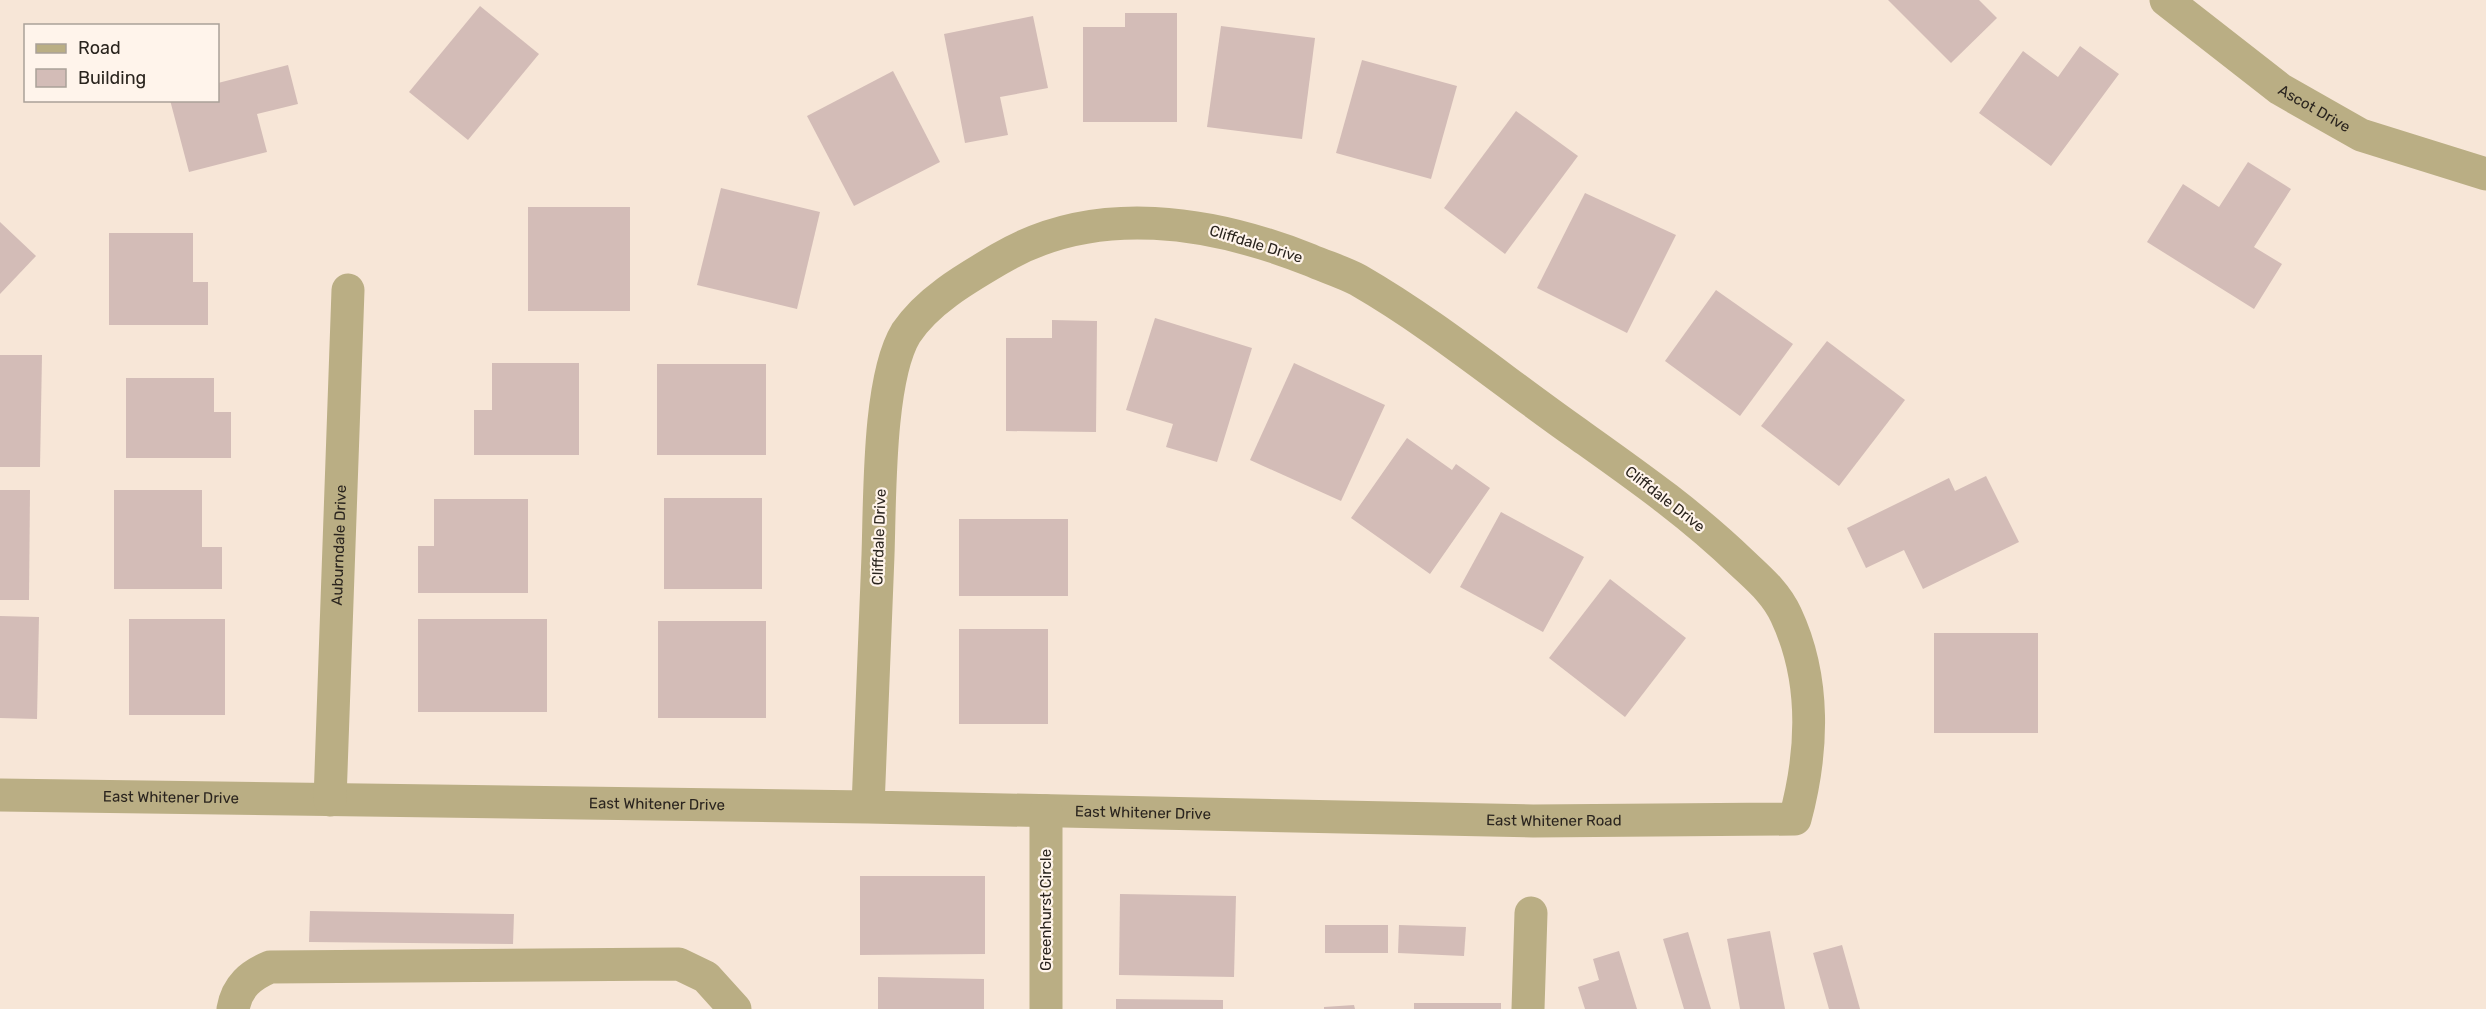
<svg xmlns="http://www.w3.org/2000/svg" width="2486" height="1009" font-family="Rubik,sans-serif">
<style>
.building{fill:#d3bcb7}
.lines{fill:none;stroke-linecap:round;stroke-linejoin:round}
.minor{stroke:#baae84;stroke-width:33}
.labels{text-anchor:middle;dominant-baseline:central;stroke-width:4.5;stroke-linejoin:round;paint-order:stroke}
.street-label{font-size:15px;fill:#2a241e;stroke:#fff4eb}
</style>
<rect width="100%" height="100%" fill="#f7e6d7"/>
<!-- building -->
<g class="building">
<path d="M1888,0h91l18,18 -46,45z"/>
<path d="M480,6l59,48 -71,86 -59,-48z"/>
<path d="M1125,13h52v109h-94v-95h42z"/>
<path d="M1033,16l15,72 -48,9 8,38 -43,8 -21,-109z"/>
<path d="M1221,26l94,12 -13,101 -95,-12z"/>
<path d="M2080,46l39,28 -68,92 -72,-53 44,-62 35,26z"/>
<path d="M1362,60l95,26 -26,93 -95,-26z"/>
<path d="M288,65l10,39 -41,10 10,38 -78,20 -19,-72h48v-17z"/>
<path d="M893,71l47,91 -86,44 -47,-90z"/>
<path d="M1516,111l62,45 -73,98 -61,-46z"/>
<path d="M2248,162l43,27 -37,58 28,17 -28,45 -107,-67 36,-58 36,23z"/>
<path d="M721,188l99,24 -23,97 -100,-24z"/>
<path d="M1585,193l91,42 -49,98 -90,-45z"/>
<rect x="528" y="207" width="102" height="104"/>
<path d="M0,222l36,34 -36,38z"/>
<path d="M109,233h84v49h15v43h-99z"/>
<path d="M1716,290l77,54 -53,72 -75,-55z"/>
<path d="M1155,318l97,30 -35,114 -51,-15 7,-23 -47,-14z"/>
<path d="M1052,320l45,1 -1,111 -90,-1v-93h46z"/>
<path d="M1827,341l78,59 -66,86 -78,-60z"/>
<path d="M0,355h42l-2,112h-40z"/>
<path d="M492,363h87v92h-105v-45h18z"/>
<path d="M1294,363l91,42 -44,96 -91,-41z"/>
<rect x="657" y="364" width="109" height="91"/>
<path d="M126,378h88v34h17v46h-105z"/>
<path d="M1407,438l45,32 4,-6 34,24 -60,86 -79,-56z"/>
<path d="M1986,476l33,66 -96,47 -19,-39 -38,18 -19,-40 102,-50 6,13z"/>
<path d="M0,490h30l-1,110h-29z"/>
<path d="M114,490h88v57h20v42h-108z"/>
<rect x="664" y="498" width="98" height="91"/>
<path d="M434,499h94v94h-110v-47h16z"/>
<path d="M1501,512l83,45 -41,75 -83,-45z"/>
<rect x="959" y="519" width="109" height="77"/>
<path d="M1610,579l76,59 -61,79 -76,-59z"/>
<path d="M0,616l39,1 -2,102 -37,-1z"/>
<rect x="129" y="619" width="96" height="96"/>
<rect x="418" y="619" width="129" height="93"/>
<rect x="658" y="621" width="108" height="97"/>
<rect x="959" y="629" width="89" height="95"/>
<rect x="1934" y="633" width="104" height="100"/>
<path d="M860,876h125v78l-125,1z"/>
<path d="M1120,894l116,2 -2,81 -115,-2z"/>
<path d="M310,911l204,3 -1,30 -204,-2z"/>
<rect x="1325" y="925" width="63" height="28"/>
<path d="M1399,925l67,2 -2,29 -66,-3z"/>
<path d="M1770,931l15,78h-45l-13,-70z"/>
<path d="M1688,932l23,77h-27l-21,-70z"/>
<path d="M1842,945l18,64h-31l-16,-56z"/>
<path d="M1619,951l18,58h-52l-7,-22 21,-7 -6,-21z"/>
<path d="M878,977l106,2v30h-106z"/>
<path d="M1116,999l107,1v9h-107z"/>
<rect x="1414" y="1003" width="87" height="6"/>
<path d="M1354,1005l1,4h-31v-2z"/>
</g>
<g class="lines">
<!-- minor -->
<g class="minor">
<path id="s1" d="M2166,0l114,89 81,46 125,39"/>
<path id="s2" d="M0,795l868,12 665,14 262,-2c18,-67 21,-140 -9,-204 -10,-22 -27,-36 -44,-52 -52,-50 -105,-87 -164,-129 -73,-51 -142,-109 -220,-154 -15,-8 -32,-13 -48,-20 -98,-39 -214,-58 -309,-2 -34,20 -73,42 -95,75 -28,46 -26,166 -28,222 -4,84 -7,168 -10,252"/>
<path id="s3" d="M330,800l18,-510"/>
<path d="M233,1009c4,-23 18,-34 37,-42l409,-3 27,13 29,32"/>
<path d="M1046,1009v-198"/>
<path d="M1528,1009l3,-96"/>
</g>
</g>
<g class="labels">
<!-- street labels -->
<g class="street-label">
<text stroke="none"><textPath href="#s1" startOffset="184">Ascot Drive</textPath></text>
<text transform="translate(1256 244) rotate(17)">Cliffdale Drive</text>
<text transform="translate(1665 499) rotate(38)">Cliffdale Drive</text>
<text transform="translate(879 537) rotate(-88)">Cliffdale Drive</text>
<text stroke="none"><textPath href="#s3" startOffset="255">Auburndale Drive</textPath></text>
<text stroke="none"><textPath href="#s2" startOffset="171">East Whitener Drive</textPath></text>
<text stroke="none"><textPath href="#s2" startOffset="657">East Whitener Drive</textPath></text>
<text stroke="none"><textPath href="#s2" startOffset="1143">East Whitener Drive</textPath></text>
<text stroke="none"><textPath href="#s2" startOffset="1554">East Whitener Road</textPath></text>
<text transform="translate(1046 910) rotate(-90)">Greenhurst Circle</text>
</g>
</g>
<!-- legend -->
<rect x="24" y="24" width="195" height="78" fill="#fff4eb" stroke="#aaa199" stroke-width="1.5"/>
<rect x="36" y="44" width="30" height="9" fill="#baae84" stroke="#aaa199" stroke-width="1.5"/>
<text x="78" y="54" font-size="18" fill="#2a241e">Road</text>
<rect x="36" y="69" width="30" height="18" fill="#d3bcb7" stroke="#aaa199" stroke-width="1.5"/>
<text x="78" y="84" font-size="18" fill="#2a241e">Building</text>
</svg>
